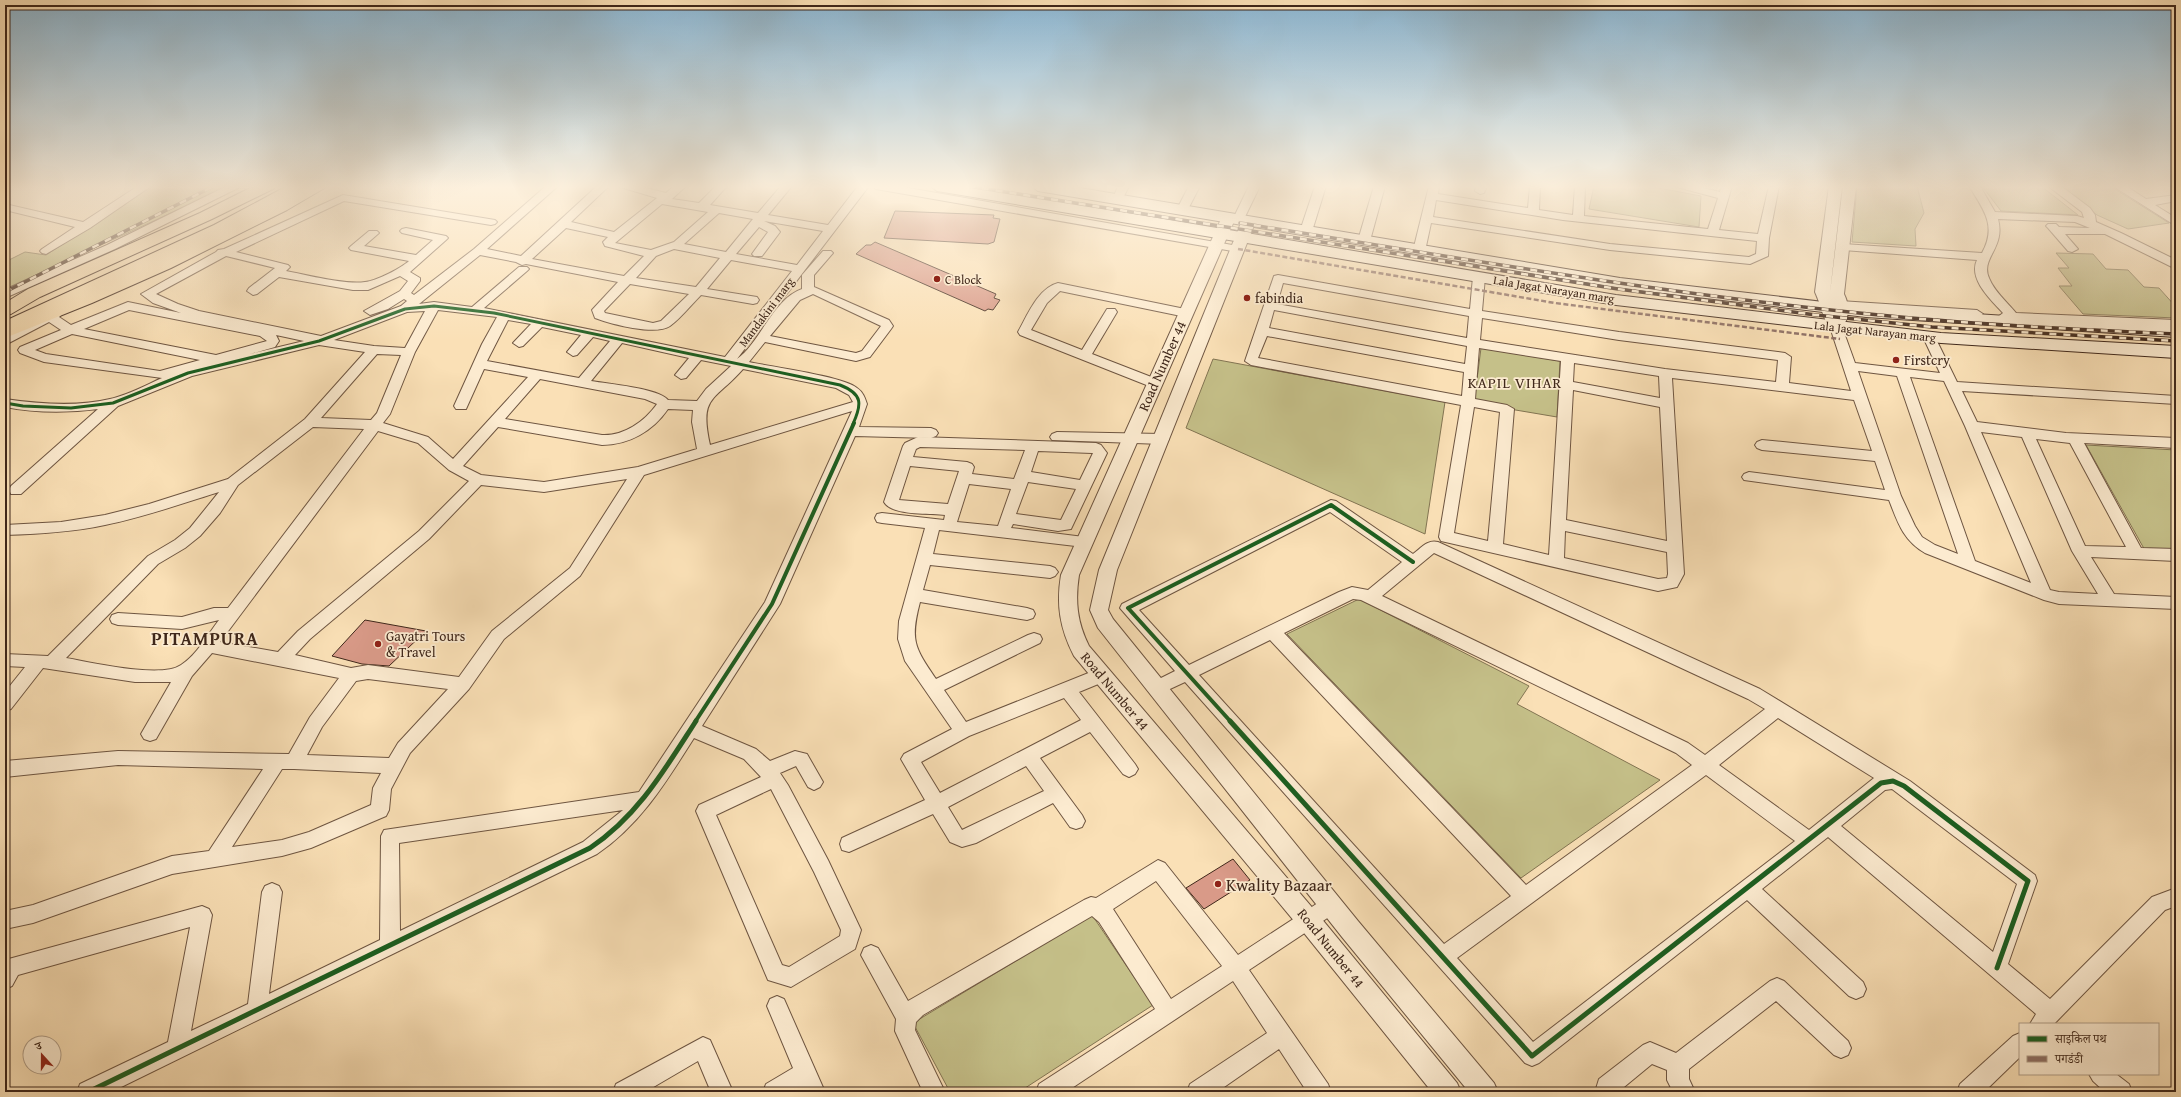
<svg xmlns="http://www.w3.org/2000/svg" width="2181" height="1097" font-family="'Gentium Book Plus','Noto Serif Devanagari',serif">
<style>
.green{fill:#c5c089;stroke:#827452}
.building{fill:#d99a88;stroke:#3f271a}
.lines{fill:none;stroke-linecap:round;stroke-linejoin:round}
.minor-casing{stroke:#6e5541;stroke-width:2}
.tertiary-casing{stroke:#6e5541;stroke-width:2}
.secondary-casing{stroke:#3f271a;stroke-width:2}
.primary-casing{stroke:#3f271a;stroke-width:2}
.trunk-casing{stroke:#3f271a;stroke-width:2}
.minor{fill:#fcebd0;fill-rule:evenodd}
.tertiary{fill:#fcebd0;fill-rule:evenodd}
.secondary{fill:#fcebd0;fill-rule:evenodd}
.primary{fill:#fae0b6;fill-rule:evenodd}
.trunk{fill:#fae0b6;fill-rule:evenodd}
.rail-casing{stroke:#3f271a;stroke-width:3.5}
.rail{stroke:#fcebd0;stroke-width:2.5;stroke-dasharray:7;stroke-linecap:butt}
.quiet{stroke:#8d6e63;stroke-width:2.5;stroke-dasharray:5 2.5;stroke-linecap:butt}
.cycleway-far2-casing{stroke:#fcebd0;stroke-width:5}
.cycleway-far1-casing{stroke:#fcebd0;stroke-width:6}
.cycleway-casing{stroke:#fcebd0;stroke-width:8}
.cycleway-far2{stroke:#1b5e20;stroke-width:3}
.cycleway-far1{stroke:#1b5e20;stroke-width:4}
.cycleway{stroke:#1b5e20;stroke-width:5}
.poi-dot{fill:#8f2418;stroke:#fcebd0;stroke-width:1.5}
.labels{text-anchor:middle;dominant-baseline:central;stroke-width:3.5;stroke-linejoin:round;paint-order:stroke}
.far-poi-label{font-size:12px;fill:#3f271a;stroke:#fcebd0;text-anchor:start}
.far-street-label{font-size:12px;fill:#3f271a;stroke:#fcebd0}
.poi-label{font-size:14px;fill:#3f271a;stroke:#fcebd0;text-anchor:start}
.street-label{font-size:14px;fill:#3f271a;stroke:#fcebd0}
.neighbourhood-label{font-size:15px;letter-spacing:1px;fill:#3f271a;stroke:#fcebd0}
.near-poi-label{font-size:17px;fill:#3f271a;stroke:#fcebd0;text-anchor:start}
.district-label{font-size:18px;font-weight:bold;letter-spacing:1px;fill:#3f271a;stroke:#fcebd0}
</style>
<rect width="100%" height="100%" fill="#fae0b6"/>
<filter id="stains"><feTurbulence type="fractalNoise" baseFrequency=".005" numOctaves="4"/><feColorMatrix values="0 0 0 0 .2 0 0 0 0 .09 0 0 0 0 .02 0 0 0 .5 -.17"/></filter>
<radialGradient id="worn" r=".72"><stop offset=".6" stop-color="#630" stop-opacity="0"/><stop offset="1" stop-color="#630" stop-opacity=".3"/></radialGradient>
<!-- green -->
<g class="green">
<path d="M153,186h77l-225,103v-27l20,-10 21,3z"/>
<path d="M1594,186h54l53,10 -2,31 -110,-18z"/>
<path d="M1857,186h60l7,27 -9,16 1,17 -64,-4z"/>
<path d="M1982,186h59l37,29 -77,-4z"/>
<path d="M2058,186h52l59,37 -41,6 -31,-14z"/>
<path d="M2056,253l37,1 13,15 22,1 16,17 15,1 17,19v11l-93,-4 -24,-28h13l-14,-18h11z"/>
<path d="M1481,348l79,13 -3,56 -83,-14z"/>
<path d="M1213,359l232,43 -20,132 -239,-106z"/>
<path d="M2086,445l90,5v105l-29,-1z"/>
<path d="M1359,599l170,87 -12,18 143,76 -139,98 -234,-244z"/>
<path d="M1092,915l61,90 -134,87h-69l-37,-69z"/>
</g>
<!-- building -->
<g class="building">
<path d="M895,211l99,4 -1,3 7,1 -6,23 -6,2 -104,-6z"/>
<path d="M875,242l121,52 -2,4 6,2 -7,10 -5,-1 -3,2 -129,-57 10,-9h5z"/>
<path d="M365,620l61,11 -37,35 -27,-2 -30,-8z"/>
<path d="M1233,859l17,21 -46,29 -18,-21z"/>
</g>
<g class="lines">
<defs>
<g id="minor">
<path d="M138,186h13l-61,42 -44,26 -4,-1 -2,-2 2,-2 33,-22 -70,-17v-6l78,18z"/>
<path d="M227,186h15l-127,63 -110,49v-8l102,-45z"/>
<path d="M546,186h12l-71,63 34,7 76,-70h12l-38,36 43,10 43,-34 -40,-12h21l28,7 8,-7h12l-14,13 27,4 17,-17h11l-17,19 48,8 23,-27h11l-24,29 60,10 30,-39h11l-132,173c23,-16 36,-60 65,-70v-14l21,-24h8l2,2 -19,22v12l75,33 4,6 -2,3 -21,28 -14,4 -91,-19 -16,20c23,5 93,14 108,26 6,4 8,10 10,16l-8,23 72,1 5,2 2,3 -2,3 -5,2 -76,-2 -75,168 -78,122 54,23 14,12 25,-10 12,3 16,28 -3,5 -6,3 -6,-3 -12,-21 -16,7 8,12 40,75 33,70 -6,19 -64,38 -23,-7 -72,-169 3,-6 62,-28 -17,-18 -50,-21c-28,44 -53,86 -97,116l-486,238h-34l3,-8 88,-42 22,-115 -172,48 -6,11 -7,3v-29l197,-54 7,3 3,6 -21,116 57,-27 14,-112 3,-6 7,-3 7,3 3,6 -13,102 111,-54 1,-104 3,-6 255,-38 126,-190 87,-191 -208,64 -64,101 -76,63 -35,50 -59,64 -19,36 -2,21 -3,6 -75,32 -29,8 -110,18 -139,49 -28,6v-18l28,-6 139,-49 37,-5 54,-82 -145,-4 -113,12v-16l113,-10 171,3 21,-37 29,-39 -127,-25 -20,23 -36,63 -6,2 -6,-2 -3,-5 30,-52h-36l-92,-14 -32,41 -6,2v-19l20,-25 -20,-1v-12l43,2 100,-100 27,-16 15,-12 29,-36c-38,12 -75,25 -114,33 -33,7 -66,9 -100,10v-10l56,-3 44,-7 44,-11 79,-25 77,-60 60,-67 -46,-7 -127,31 -74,30 -97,88h-10l-2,-4 2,-4 87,-77c-31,4 -62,4 -93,-2v-8c34,5 72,8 105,0 18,-4 36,-14 52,-21l-118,-16 -24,-9 -2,-3 2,-3 41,-17 -12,-8 -44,23v-9l51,-26 6,4 -3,3 12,8 57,-23 53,11 -28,-10 -12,-9 75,-42 2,-2 6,-1 119,-54 152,25 2,2 -2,2 -4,1 -147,-24 -108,51 52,13 2,2 -4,4c21,4 59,14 79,11 12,-1 36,-14 44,-21l-58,-11 -2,-2 2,-2 18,-15h8l2,2 -15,13 52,9 17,-15 -31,-7 -2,-2 2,-2 4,-1 40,8 2,2 -2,2 -36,32 10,6v3l-9,12 3,2 60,-46zM662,204l46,8 -34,30 -23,8 -36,-7zM719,213l34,6 -27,33 -42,-8zM764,221l59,10 -26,34 -61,-11 23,-27 9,5 -16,22 2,2h8l18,-24 -5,-6zM566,228l42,9 -5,5 2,4 39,10 -20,20 -92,-17zM674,249l46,9 -24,29 -60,-9 20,-22zM480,255l36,7 6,3 4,-1 92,18 -26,28 3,8c16,6 60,18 75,8 11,-8 21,-21 31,-31l52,9 4,-1 2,-3 -2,-3 -50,-8 24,-29 61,11 -67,86 -241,-49 43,-37 2,-2 -2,-2h-8l-47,40 -38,-5 -15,2zM226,256l49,12 -26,20 -2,3 6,4 4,-1 22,-17 74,13h15l32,-14 8,5 -8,10 -36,20 6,4 18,-6 16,-10 3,2 -6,5 -80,30 -122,-25 -21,-7 -22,-10zM630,284l59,10 -28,27 -8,2 -48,-10 -1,-2zM813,294l68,32 -19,25 -6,2 -86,-17 30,-36zM129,310l131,26 7,5 -51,14 -132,-26zM438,310l59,7 -15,27 -28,62 2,3h10l18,-40 44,8 -75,82 -25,-22 -45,-14 7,-9 25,-62zM425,311l-20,37 -31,-2 -40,-6 73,-28zM508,320l23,4 -18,19 6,4 4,-1 19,-19 39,8 -14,17 6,4 4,-1 16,-18 17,4 -31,37 -92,-17zM72,334l128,26 -40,11 -114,-17 -11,-4zM276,335l28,6 -54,13 25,-7 4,-6zM622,343l67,15 -14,17 6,4 5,-1 15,-18 30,6 -25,23 -9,12 -29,-1c-10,-12 -60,-16 -77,-19zM377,354l24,1 -24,58 -6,7 -50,-2zM743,369l93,19 13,7 4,7 -143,43c-11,-50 4,-43 33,-76zM540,379l105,20 12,5c-13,18 -33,32 -55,31l-97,-16zM668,409l25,1 -1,12 5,27 -59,18 -94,15 -63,-7 -18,-9 35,-39 104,18c27,0 51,-14 66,-36zM313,427l51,2 -136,179h-14l-32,9 -64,-4 -6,2 -2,4 2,4 6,2 64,4 37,-9c-11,14 -22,35 -38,45 -20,14 -91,-3 -115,-7l92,-94 27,-16 15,-12 20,-23 18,-28zM378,431l40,12 31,27 20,11 -50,50 -121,100 -20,21 -58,-10zM627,479l-57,89 -78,63 -33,46 -91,-12 -17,3 -56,-13 15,-16 119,-100 52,-54 63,7zM368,679l80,10 -50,54 -9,15 -82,-3 15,-28 34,-46zM282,769h12l87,4 -8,15 -2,17 -62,27 -27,8 -50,7zM771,789l43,83 27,58 -1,6 -51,31 -7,-2 -66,-150zM623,810l-40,32 -183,89 -1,-88z"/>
<path d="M871,186h26l341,60 6,3 -6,3 -362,-63z"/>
<path d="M1118,186h11l-6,12 -4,1 -5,-3z"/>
<path d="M1189,186h11l-14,27h-8l-2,-2z"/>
<path d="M1249,186h11l-18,37h-8l-2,-2z"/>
<path d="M1315,186h11l-13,42 -6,3 -6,-3z"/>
<path d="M1374,186h11l-14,51 -6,3 -6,-3z"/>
<path d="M1429,186h10l-1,8 90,14 2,-22h10l-1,24 34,5 2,-29h10l-1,30 124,13 10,-31 -45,-12h21l26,6 1,-6h11l-13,44 39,4 11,-48h10l-10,52 -1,18 -18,8 -140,-14 -179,-27 -6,28 -6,3 -6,-3zM1436,200l127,20 194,21 -1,13 -7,3 -139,-13 -177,-27z"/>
<path d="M1476,186h11l-3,7 -4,1 -5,-3z"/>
<path d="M1969,186h11l15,26 82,4 7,2 -2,-6 -34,-26h13l29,22 5,7 1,7 25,11 55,27v9l-71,-35h-40l13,15 -6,3 -4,-1 -20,-23 -2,-2 2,-2h8l3,3 31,1 -15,-6 -77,-3c8,29 -18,39 -9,59 5,13 18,24 27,35l160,7v8l-156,-8 -1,6h-8l-3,-6 -7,-1 -2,-3 4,-3c-12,-13 -35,-34 -26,-53l-134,-10 -6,-3 6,-3 139,9c15,-27 2,-43 -13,-67z"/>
<path d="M2113,186h13l20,13 30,-4v6l-21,4 21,13v8z"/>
<path d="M1479,273l6,4 -3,34 137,21 166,21 6,4 -2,26 62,8 -21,-64 6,-4 6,4 13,36 85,10 -17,-36 6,-4 6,4 22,45 219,14v8l-214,-13 15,31 89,11 110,5v10l-92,-5 57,105 35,1v12l-85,-4 23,37 62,3v12l-117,-5 -15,-4 -119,-47c-22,-13 -27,-30 -36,-53l-145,-20 -2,-3 2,-3 5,-2 136,18 -10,-29 -113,-11 -5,-2 -2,-3 2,-3 5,-2 110,11 -18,-51 -182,-22 12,196 -7,13 -19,4 -217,-50 -2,-4 22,-132 -210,-40 -6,-4 29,-85 4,-1 192,34 3,-32zM1283,283l186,33 -2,22 -190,-34zM1274,310l193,36 -2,18 -196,-36zM1482,318l137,22 159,20 -2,22 -111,-13 -185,-29zM1267,336l197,36 -2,24 -204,-38zM1479,348l82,13 -12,194 -46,-11 11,-135 -7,-4 -32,-6zM1574,363l85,13 1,22 -87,-16zM1858,371l39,5 61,178 -23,-9 -13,-8 -7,-11 -14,-30zM1910,377l34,4 21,45 66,157 -56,-22zM1573,390l87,17 7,134 -101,-21zM1474,407l26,5 -12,129 -34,-8zM1981,432l41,5 50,114 26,43 -39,-2 -9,-2zM2036,439l34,4 56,104 -41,-1zM1565,531l102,21 1,22 -1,4 -9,1 -94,-21z"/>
<path d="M1058,283l132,27 2,3 -2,3 -4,1 -126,-26 -13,12 -16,27 51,20 25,-41h8l2,3 -25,42 67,26 2,3 -2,3h-10l-129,-51 -2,-3c9,-16 20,-44 40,-49z"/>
<path d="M1840,301l137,9 6,4 -6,4 -141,-10 -2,-3 2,-3z"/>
<path d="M1057,432l105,2 5,2 2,3 -2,3 -5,2 -110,-4 -2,-3 2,-3z"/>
<path d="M918,437l178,6 5,2 6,8 -36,76 -13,2 -45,-7 -2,4 73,9 5,1 2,4 -2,4 -5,1 -145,-17 -6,24 117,12 5,2 3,4 -3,4 -5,2 -120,-13 -7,25 104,18 6,2 2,4 -2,4 -6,2 -107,-18c-10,38 -6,45 16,77l92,-44 6,-2 6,2 2,4 -2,4 -96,47 22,32 130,-52 6,-2 6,2 2,5 -2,5 -29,12 56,72 3,5 -3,5 -6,3 -6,-3 -33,-42 -50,26 42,57 3,6 -3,6 -6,2 -6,-2 -17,-24 -77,40 -14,4 -12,-5 -17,-28 -84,38 -7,-2 -2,-6 2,-6 83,-38 -24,-41 3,-5 48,-25 -47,-68 -7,-22 1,-18 26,-93 -43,-5 -5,-1 -2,-4 2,-4 5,-1 62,7 1,-5c-15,-2 -53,1 -61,-13l19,-56 2,-3zM920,447l105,3 -11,29 -42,-5 2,-7 -2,-3 -5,-2 -54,-5 3,-8zM1038,451l54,2h1l-13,27 -49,-8zM910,466l49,5 -11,33 -49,-4zM1028,482l48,7 -15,31 -45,-6zM969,484l42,5 -13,37 -41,-4zM1064,698l17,22 -141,73 -19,-31 48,-26zM1026,766l18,25 -82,39 -14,-23z"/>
<path d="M1331,500l5,1 77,53c8,-6 15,-15 25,-12l322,147 150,92 125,94 2,6 -29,83 42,35 102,-102 24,-9v18l-11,4 -111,114h-24l6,-10 -208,-177 -66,52 101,93 3,7 -3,7 -7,3 -7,-3 -102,-96 -208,163 -7,3 -7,-3 -340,-381 -28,13 -6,-2 -2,-5 2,-5 24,-12 -55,-63 2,-4zM1330,512l72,50 -34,28 -16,-3 -13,5 -150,73 -50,-55zM1434,553l314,146 17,10 -60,46 -17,-12 -306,-147zM1353,599l8,1 315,153 16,12 -166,120 -242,-252zM1270,640l241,256 -67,48 -245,-269zM1778,718l96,60 -65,52 -90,-65zM1706,775l89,66 -262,201 -76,-84zM1892,789l125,95 -24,68 -152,-126 44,-36z"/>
<path d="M1158,860l7,3 73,92 86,-56 7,-3 7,3 3,6 -3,6 -89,59 79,114 3,8h-24l-28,-43 -62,43h-30l3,-8 77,-51 -34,-52 -167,111h-30l3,-8 116,-75 -56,-87 -7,-6 -169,99 -7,7 -1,8 30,62h-22l-28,-61 1,-12 -35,-64 3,-7 7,-3 7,3 30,53 176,-101 7,-3 5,1zM1156,881l66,85 -51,33 -58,-90z"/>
<path d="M1777,978l7,3 64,60 3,7 -3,7 -7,3 -7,-3 -58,-54 -87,68v10l6,13h-22l-6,-12v-10l-15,-6 -34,28h-23l4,-13 44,-34 7,-3 26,11 94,-72z"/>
<path d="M777,996l7,3 41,93h-22l-2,-5 -7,5h-31l3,-8 27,-16 -26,-62 3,-7z"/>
<path d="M2020,1033v24l-36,35h-27l3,-8 53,-48z"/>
<path d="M703,1037l7,3 23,52h-22l-13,-31 -53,31h-32l3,-8z"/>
<path d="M2089,1074h27l13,10 3,8h-27l-12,-11z"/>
</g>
<g id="tertiary">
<path d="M1829,186h13l-12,107 13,-107h13l-12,108c6,12 5,25 -3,36h-10c-9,-13 -10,-25 -16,-38z"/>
<path d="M1228,215l7,4 -156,356c-4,26 -2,47 10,71l227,266 141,171 4,9h-29l-132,-164 -226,-272c-14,-27 -18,-51 -13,-81l160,-356z"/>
<path d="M1248,219l7,4 -138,347 -9,40 5,9 245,302 136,162 4,9h-29l-127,-155 -244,-309 -8,-18 9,-40 142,-347z"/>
</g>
<g id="secondary">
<path d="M930,186h37l649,109 325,38 235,13v12l-235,-15 -325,-38 -679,-114z"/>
<path d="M1031,186h37l552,92 246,29 310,20v10l-310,-20 -246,-29 -582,-97z"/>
</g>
<g id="primary">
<path d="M254,186h21l-2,3 -61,30 -172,78 -29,17 -6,1v-12l23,-14 172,-76z"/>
<path d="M307,186h21l-41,24 -116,58 -79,35 -87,35v-12c104,-41 204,-88 302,-140z"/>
</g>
<path id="trunk" d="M287,186h21l-82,47 -221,101v-13l209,-96z"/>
</defs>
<!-- minor casing -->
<use href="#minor" class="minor-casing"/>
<!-- tertiary casing -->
<use href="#tertiary" class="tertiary-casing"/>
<!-- secondary casing -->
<use href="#secondary" class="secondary-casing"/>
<!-- primary casing -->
<use href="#primary" class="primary-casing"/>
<!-- trunk casing -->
<use href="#trunk" class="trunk-casing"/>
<!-- minor -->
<use href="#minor" class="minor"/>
<!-- tertiary -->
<use href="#tertiary" class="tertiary"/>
<!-- secondary -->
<use href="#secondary" class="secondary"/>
<!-- primary -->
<use href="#primary" class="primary"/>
<!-- trunk -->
<use href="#trunk" class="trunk"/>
<defs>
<g id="rail">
<path d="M968,186l650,103 198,26 116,12 244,14"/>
<path d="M1240,223c206,33 412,69 619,90 105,11 211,16 317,21"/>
<path d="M5,292l209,-106"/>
</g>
</defs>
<!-- rail casing -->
<use href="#rail" class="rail-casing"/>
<!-- rail -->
<use href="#rail" class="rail"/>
<!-- quiet -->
<path class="quiet" d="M1238,249l317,54 285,36"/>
<defs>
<path id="cycleway-far2" d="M5,403l18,3 48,2 42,-5 75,-30 131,-32 86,-32 29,-3 60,7 346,72c23,9 22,19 13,39"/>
<g id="cycleway-far1">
<path d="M695,722l77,-118 82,-181"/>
<path d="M1231,722l-103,-114 203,-103 82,57"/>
</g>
<g id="cycleway">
<path d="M1230,721l302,335 349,-273 12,-2 11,5 124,95 -31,87"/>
<path d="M88,1092l502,-244c48,-32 75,-79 106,-127"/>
</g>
</defs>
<!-- cycleway-far2 casing -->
<use href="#cycleway-far2" class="cycleway-far2-casing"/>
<!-- cycleway-far1 casing -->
<use href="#cycleway-far1" class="cycleway-far1-casing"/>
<!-- cycleway casing -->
<use href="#cycleway" class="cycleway-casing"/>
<!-- cycleway-far2 -->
<use href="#cycleway-far2" class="cycleway-far2"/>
<!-- cycleway-far1 -->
<use href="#cycleway-far1" class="cycleway-far1"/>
<!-- cycleway -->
<use href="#cycleway" class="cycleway"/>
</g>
<!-- sky -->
<linearGradient id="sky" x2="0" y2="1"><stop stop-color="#8bb7d4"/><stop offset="0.55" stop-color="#fdf1de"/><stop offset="1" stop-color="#fdf1de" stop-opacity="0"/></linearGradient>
<rect width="2181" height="340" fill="url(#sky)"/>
<!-- markers -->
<g class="poi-dot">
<circle cx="937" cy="279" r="4"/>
<circle cx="1247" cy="298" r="4"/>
<circle cx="1896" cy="360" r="4"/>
<circle cx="378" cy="644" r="4"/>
<circle cx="1218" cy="884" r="4"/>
</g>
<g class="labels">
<!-- far-poi labels -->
<g class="far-poi-label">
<text x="945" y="279">C Block</text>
</g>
<!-- far-street labels -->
<g class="far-street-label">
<text transform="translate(1554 289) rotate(9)">Lala Jagat Narayan marg</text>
<text transform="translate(766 312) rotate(-53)">Mandakini marg</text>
<text transform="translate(1875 331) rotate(6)">Lala Jagat Narayan marg</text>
</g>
<!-- poi labels -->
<g class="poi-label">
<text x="1255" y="298">fabindia</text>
<text x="1904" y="360">Firstcry</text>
<text x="386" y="636">Gayatri Tours<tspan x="386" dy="16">&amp; Travel</tspan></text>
</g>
<!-- street labels -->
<g class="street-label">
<text transform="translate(1162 366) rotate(-66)">Road Number 44</text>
<text transform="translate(1115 691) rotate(50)">Road Number 44</text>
<text transform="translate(1331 948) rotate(51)">Road Number 44</text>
</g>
<!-- neighbourhood labels -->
<g class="neighbourhood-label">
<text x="1515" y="382">KAPIL VIHAR</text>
</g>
<!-- near-poi labels -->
<g class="near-poi-label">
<text x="1226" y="884">Kwality Bazaar</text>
</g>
<!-- district labels -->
<g class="district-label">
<text x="205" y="638">PITAMPURA</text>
</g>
</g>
<!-- margin -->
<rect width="2181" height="1097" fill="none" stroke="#fae0b6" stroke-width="20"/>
<rect x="6" y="6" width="2169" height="1085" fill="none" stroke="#3f271a" stroke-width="2"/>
<rect x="10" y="10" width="2161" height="1077" fill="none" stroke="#3f271a"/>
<!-- legend -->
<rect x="2019" y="1023" width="140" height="52" fill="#fcebd0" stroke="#b09d87"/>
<rect x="2027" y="1036" width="20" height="6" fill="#1b5e20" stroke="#b09d87"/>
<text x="2055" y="1043" font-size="12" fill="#3f271a">साइकिल पथ</text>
<rect x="2027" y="1056" width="20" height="6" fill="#8d6e63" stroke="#b09d87"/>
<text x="2055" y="1063" font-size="12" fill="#3f271a">पगडंडी</text>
<!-- north arrow -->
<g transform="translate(42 1055) rotate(339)"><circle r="19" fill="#fcebd0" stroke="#b09d87"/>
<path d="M0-3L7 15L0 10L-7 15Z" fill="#8f2418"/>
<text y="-6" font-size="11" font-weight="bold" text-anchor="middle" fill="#3f271a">उ</text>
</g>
<rect width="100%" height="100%" filter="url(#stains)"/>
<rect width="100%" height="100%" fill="url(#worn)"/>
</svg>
